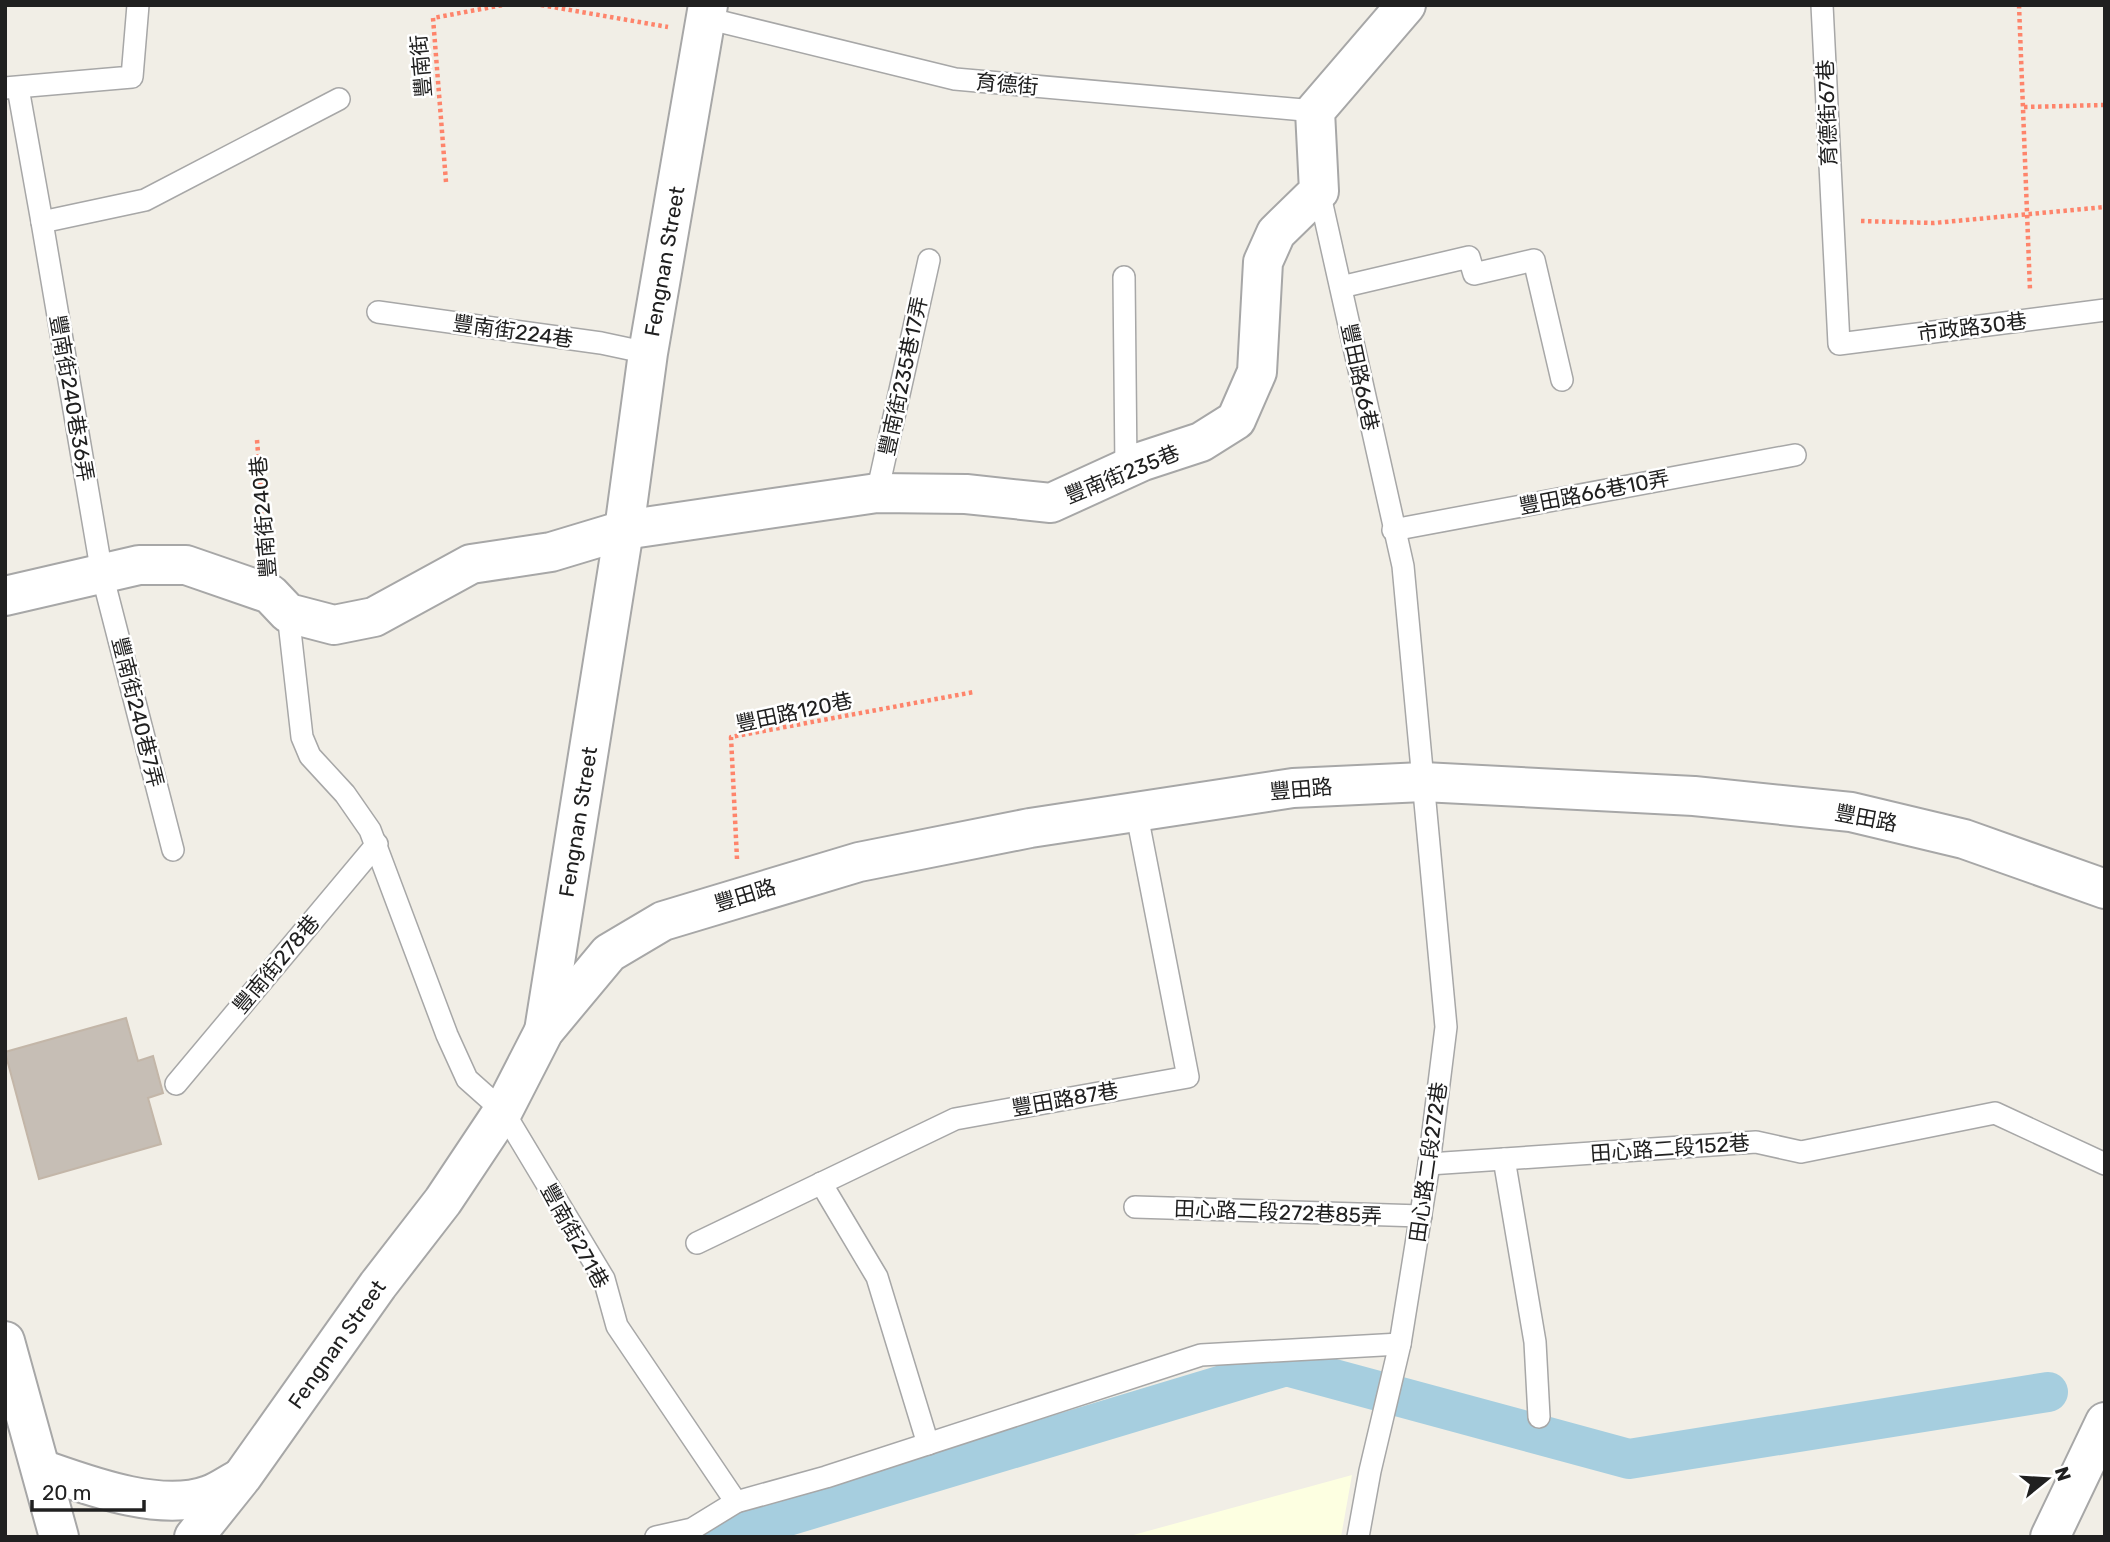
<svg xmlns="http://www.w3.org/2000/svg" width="2110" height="1542" font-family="Rubik,'Noto Sans TC',sans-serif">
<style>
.education{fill:#fdffe1}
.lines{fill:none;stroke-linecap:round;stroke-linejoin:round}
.canal{stroke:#a6cedf;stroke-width:40}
.building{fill:#c6beb5;stroke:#c3b6a8;stroke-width:2}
.service-casing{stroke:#a7a7a7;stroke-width:24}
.minor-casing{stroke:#a7a7a7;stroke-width:42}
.tertiary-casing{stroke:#a7a7a7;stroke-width:42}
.path{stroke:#fe846b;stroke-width:4.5;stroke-dasharray:3.5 3.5;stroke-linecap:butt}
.service{stroke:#fff;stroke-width:21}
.minor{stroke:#fff;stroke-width:38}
.tertiary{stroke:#fff;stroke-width:38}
.labels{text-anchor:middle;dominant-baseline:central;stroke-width:5;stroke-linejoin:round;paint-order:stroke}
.street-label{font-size:21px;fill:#202020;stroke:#fff}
</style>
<rect width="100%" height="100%" fill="#f1eee6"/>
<!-- education -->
<path class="education" d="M1352,1475l-11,62h-215z"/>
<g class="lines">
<!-- canal -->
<path class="canal" d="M718,1537l568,-171 343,93 419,-67"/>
</g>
<!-- building -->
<path class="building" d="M126,1018l12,43 15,-5 10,37 -15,5 13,46 -122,35 -34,-127z"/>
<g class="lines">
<defs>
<g id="service">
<path d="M1822,5l17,339 266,-34"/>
<path d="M706,18l249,61 360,32"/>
<path d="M5,88l127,-11 6,-72"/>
<path d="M18,88l24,134"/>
<path d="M1319,191l84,375 43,461 -17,137 -29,180 -30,127 -12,66"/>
<path d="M1124,277l2,192"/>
<path d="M1341,287l128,-30 5,17 60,-14 28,120"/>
<path d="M378,312l223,31 47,10"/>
<path d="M877,493l52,-233"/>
<path d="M1393,530l402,-75"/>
<path d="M288,613l14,124 8,19 35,38 25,36 77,205 20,44 36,32 101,168 13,47 119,176"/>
<path d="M173,850l-71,-276 -60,-352 103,-22 194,-101"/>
<path d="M176,1084l201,-240"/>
<path d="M1504,1159l31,183 4,75"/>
<path d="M1429,1164l327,-22 45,10 194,-39 110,51"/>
<path d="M821,1183l56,94 51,167"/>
<path d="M1135,1207l286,9"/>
<path d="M697,1243l258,-124 233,-42 -52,-267"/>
<path d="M656,1537l36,-8 44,-27 90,-25 375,-122 199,-11"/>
</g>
<g id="minor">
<path id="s1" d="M544,1031l80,-501 24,-177 60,-348"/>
</g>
<g id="tertiary">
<path d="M5,596l134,-31h47l84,29 18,19 46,12 40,-8 97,-53 80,-12 73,-22 253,-37 89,1 85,9 92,-42 58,-19 35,-22 21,-48 6,-110 13,-29 43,-42 -4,-80 91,-106"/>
<path d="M5,1341l54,196"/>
<path d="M41,1469c46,16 119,44 168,26 9,-3 19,-10 28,-15"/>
<path id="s2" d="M194,1537l48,-60 136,-192 65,-84 60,-90 41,-80 65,-78 54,-32 196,-59 171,-34 263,-40 130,-6 271,14 157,16 113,27 141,50"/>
<path d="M2050,1537l55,-115"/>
</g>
</defs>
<!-- service casing -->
<use href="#service" class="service-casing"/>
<!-- minor casing -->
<use href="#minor" class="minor-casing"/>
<!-- tertiary casing -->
<use href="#tertiary" class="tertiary-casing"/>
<!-- path -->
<g class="path">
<path d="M541,5l127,22"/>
<path d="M2019,5l11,285"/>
<path d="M2024,107l81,-2"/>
<path d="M446,182l-13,-164 70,-13"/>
<path d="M1861,221l73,2 171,-16"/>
<path d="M257,440l9,114"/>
<path d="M737,859l-6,-122 243,-45"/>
</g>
<!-- service -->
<use href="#service" class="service"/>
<!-- minor -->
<use href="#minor" class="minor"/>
<!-- tertiary -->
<use href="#tertiary" class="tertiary"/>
</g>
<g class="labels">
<!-- street labels -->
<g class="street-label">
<text transform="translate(421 66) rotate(-95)">豐南街</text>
<text transform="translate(1007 84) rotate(5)">育德街</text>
<text transform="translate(1827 113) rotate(-92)">育德街67巷</text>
<text stroke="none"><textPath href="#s1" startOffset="779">Fengnan Street</textPath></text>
<text transform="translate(1972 327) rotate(-7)">市政路30巷</text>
<text transform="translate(513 331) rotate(8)">豐南街224巷</text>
<text transform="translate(903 376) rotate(-78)">豐南街235巷17弄</text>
<text transform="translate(1360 377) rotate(78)">豐田路66巷</text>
<text transform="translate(72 398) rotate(80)">豐南街240巷36弄</text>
<text transform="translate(1122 474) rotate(-22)">豐南街235巷</text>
<text transform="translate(1594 492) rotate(-11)">豐田路66巷10弄</text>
<text transform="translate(263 517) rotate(-95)">豐南街240巷</text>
<text transform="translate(138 712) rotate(76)">豐南街240巷7弄</text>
<text transform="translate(794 712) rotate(-12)">豐田路120巷</text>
<text transform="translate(1301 789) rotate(-5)">豐田路</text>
<text transform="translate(1866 818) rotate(11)">豐田路</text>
<text stroke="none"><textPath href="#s1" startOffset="212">Fengnan Street</textPath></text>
<text transform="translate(745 895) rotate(-17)">豐田路</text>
<text transform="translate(276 964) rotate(-50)">豐南街278巷</text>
<text transform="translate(1065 1099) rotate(-10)">豐田路87巷</text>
<text transform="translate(1670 1148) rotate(-4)">田心路二段152巷</text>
<text transform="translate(1428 1162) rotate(-82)">田心路二段272巷</text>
<text transform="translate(1278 1212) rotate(2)">田心路二段272巷85弄</text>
<text transform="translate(575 1236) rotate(61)">豐南街271巷</text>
<text stroke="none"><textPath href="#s2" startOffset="240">Fengnan Street</textPath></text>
</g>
</g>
<!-- border -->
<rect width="2110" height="1542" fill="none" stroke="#202020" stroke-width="14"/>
<!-- north arrow -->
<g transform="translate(2047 1479) rotate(72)" stroke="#ffffff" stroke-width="5" paint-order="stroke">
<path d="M0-5L12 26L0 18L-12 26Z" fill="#202020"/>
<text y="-10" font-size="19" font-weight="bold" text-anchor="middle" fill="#202020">N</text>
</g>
<!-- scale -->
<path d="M32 1500v10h112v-10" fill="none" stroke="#202020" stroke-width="3.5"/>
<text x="42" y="1500" font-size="21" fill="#202020" stroke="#ffffff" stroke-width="5" paint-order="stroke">20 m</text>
</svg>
